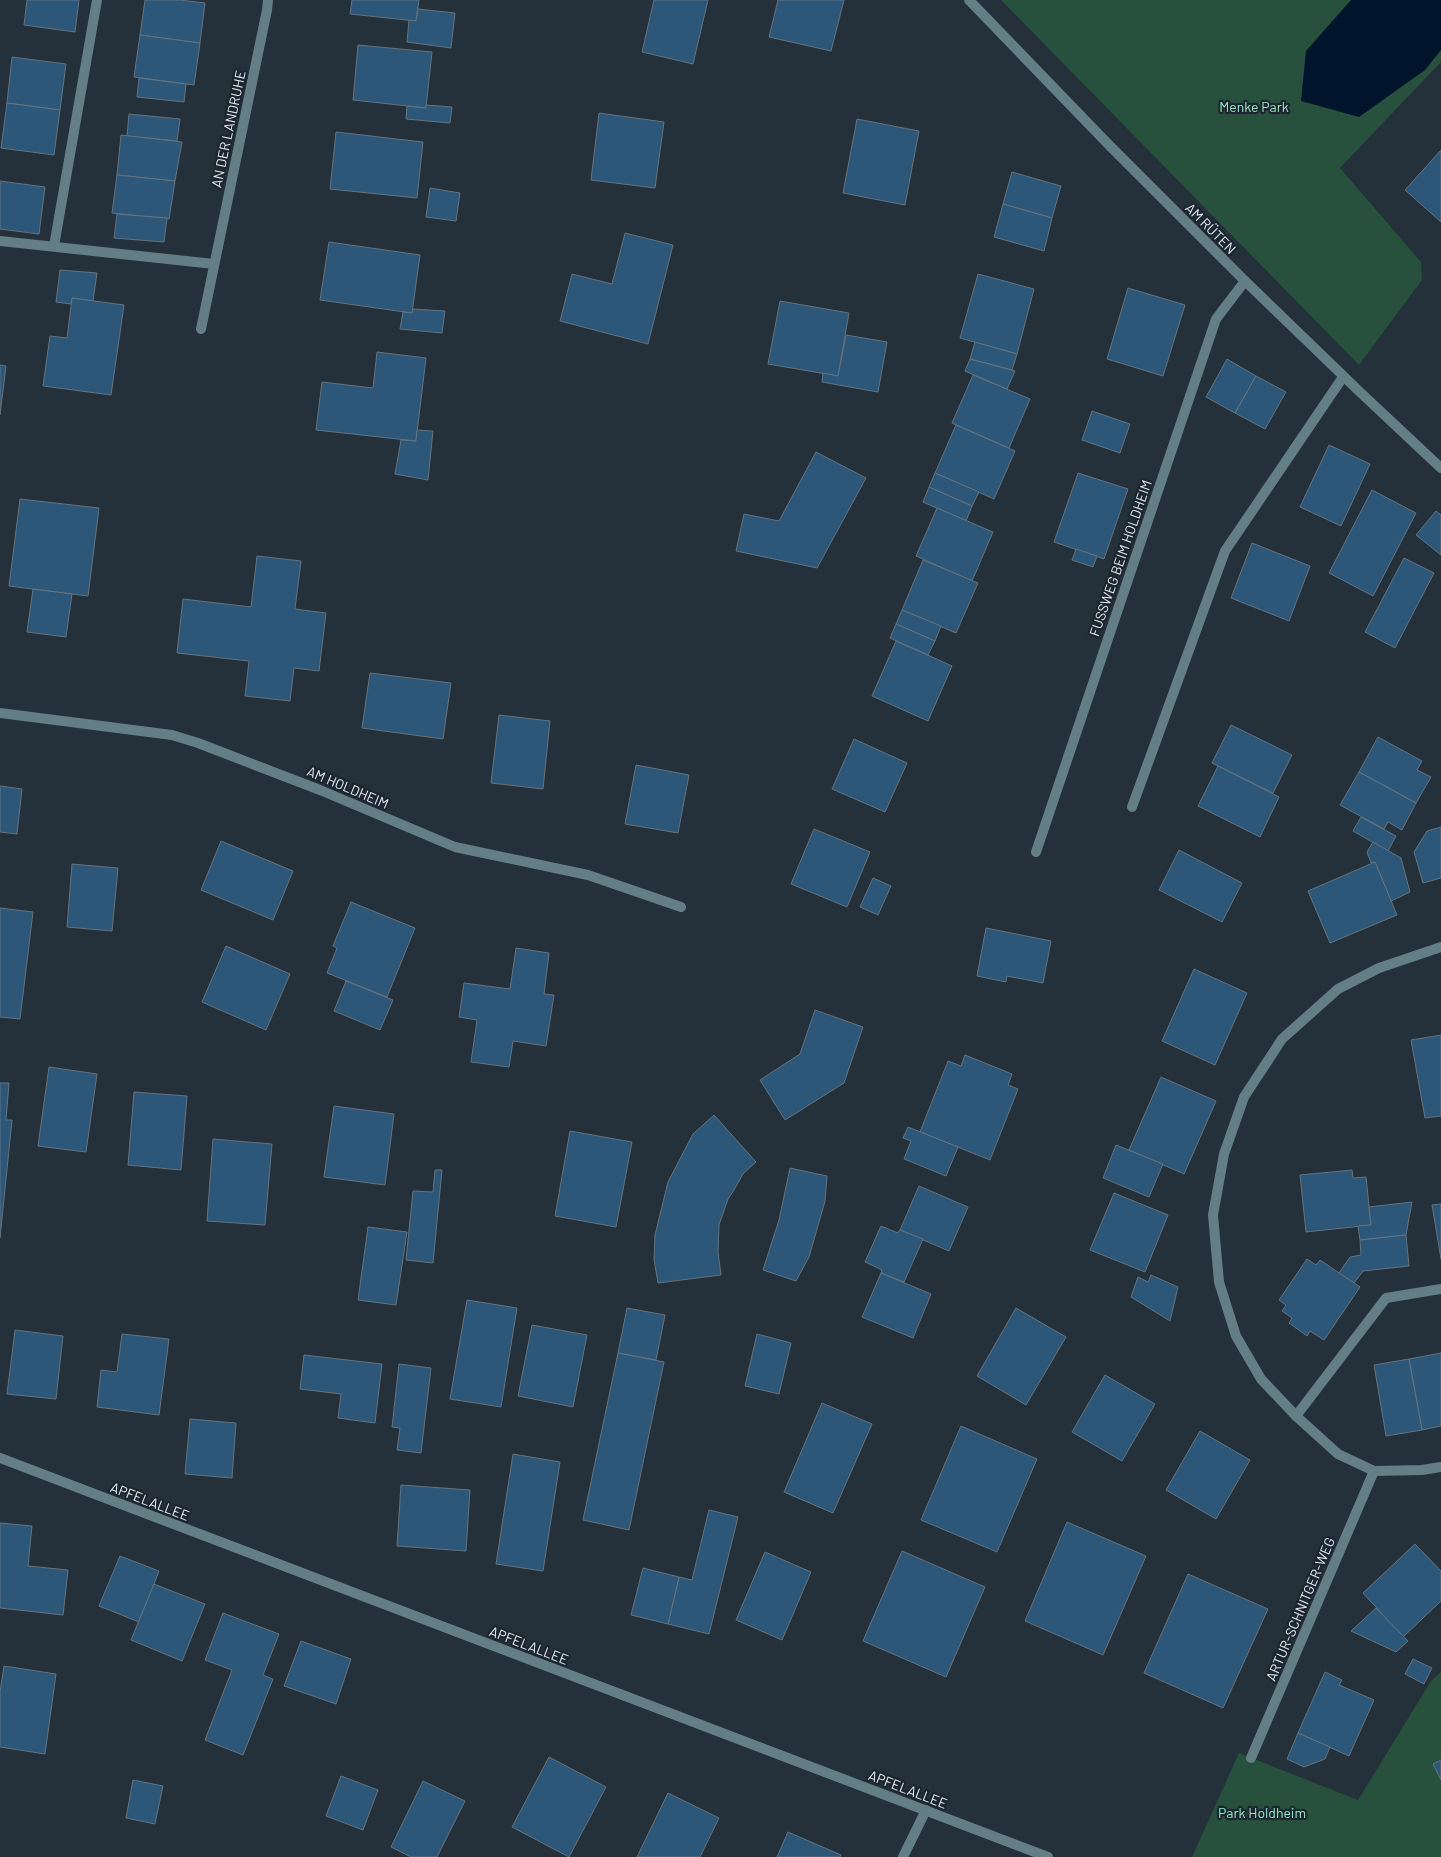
<svg xmlns="http://www.w3.org/2000/svg" width="1441" height="1857" font-family="Barlow,sans-serif">
<style>
.green{fill:#27503d}
.water{fill:#00142c}
.building{fill:#2d5778;stroke:#65737e}
.lines{fill:none;stroke-linecap:round;stroke-linejoin:round}
.service{stroke:#637e84;stroke-width:10}
.minor{stroke:#637e84;stroke-width:10}
.labels{text-anchor:middle;dominant-baseline:central;stroke-width:4.5;stroke-linejoin:round;paint-order:stroke}
.park-label{font-size:14px;fill:#96eac0;stroke:#1b2630}
.street-label{font-size:14px;fill:#e4ebf2;stroke:#1b2630}
</style>
<rect width="100%" height="100%" fill="#24303a"/>
<!-- green -->
<g class="green">
<path d="M1001,0h440v62l-101,106 81,94 1,18 -63,85z"/>
<path d="M1441,1672v185h-249l47,-104 119,47 73,-119z"/>
</g>
<!-- water -->
<path class="water" d="M1351,0h90v50l-16,20 -66,47 -58,-16 5,-50z"/>
<!-- building -->
<g class="building">
<path d="M27,0h52l-4,32 -51,-7z"/>
<path d="M145,0h35l25,3 -5,40 -60,-8z"/>
<path d="M352,0h67l-3,21 -66,-7z"/>
<path d="M654,0h54l-15,64 -51,-12z"/>
<path d="M778,0h66l-13,51 -62,-14z"/>
<path d="M418,9l37,4 -4,35 -44,-6 2,-22 7,1z"/>
<path d="M140,35l60,8 -6,42 -60,-8z"/>
<path d="M358,45l74,7 -6,56 -73,-8z"/>
<path d="M12,57l54,7 -6,46 -53,-7z"/>
<path d="M139,78l47,6 -2,18 -47,-5z"/>
<path d="M7,103l53,7 -6,45 -53,-7z"/>
<path d="M426,105l26,2 -2,16 -44,-4 1,-13 19,2z"/>
<path d="M599,113l65,9 -9,66 -64,-8z"/>
<path d="M129,114l51,5 -3,22 -50,-5z"/>
<path d="M857,119l62,12 -14,74 -62,-12z"/>
<path d="M336,132l87,10 -6,56 -87,-9z"/>
<path d="M121,135l61,7 -7,39 -58,-6z"/>
<path d="M1441,150v72l-36,-32z"/>
<path d="M1012,172l49,14 -9,32 -49,-14z"/>
<path d="M117,175l58,6 -6,38 -57,-6z"/>
<path d="M0,181l45,6 -6,47 -39,-5z"/>
<path d="M430,188l30,5 -4,28 -30,-4z"/>
<path d="M1003,204l49,14 -8,33 -50,-14z"/>
<path d="M117,214l50,4 -3,24 -50,-4z"/>
<path d="M625,233l48,12 -25,99 -88,-23 12,-47 40,10z"/>
<path d="M329,242l91,13 -8,58 -92,-13z"/>
<path d="M60,270l37,3 -4,28 -21,-3 -1,6 -15,-2z"/>
<path d="M978,274l56,15 -17,65 -57,-16z"/>
<path d="M1128,288l57,17 -22,71 -56,-17z"/>
<path d="M72,298l52,7 -13,90 -68,-9 7,-50 17,2z"/>
<path d="M780,301l69,12 -11,63 -70,-12z"/>
<path d="M413,309l32,2 -3,22 -42,-4 3,-17 9,1z"/>
<path d="M846,335l41,7 -9,50 -56,-10 1,-9 15,3z"/>
<path d="M975,342l42,12 -5,16 -42,-11z"/>
<path d="M377,352l49,6 -10,83 -100,-11 6,-48 51,6z"/>
<path d="M970,359l45,12 -8,18 -42,-18z"/>
<path d="M1227,359l29,17 -21,37 -29,-16z"/>
<path d="M0,365l6,1 -6,49z"/>
<path d="M973,375l57,24 -21,49 -57,-25z"/>
<path d="M1256,376l30,16 -21,37 -30,-16z"/>
<path d="M1092,411l38,13 -10,29 -38,-13z"/>
<path d="M956,425l59,26 -21,48 -59,-26z"/>
<path d="M417,430l16,1 -5,49 -33,-6 6,-34 15,1z"/>
<path d="M1329,445l41,19 -29,62 -41,-19z"/>
<path d="M816,452l50,26 -49,90 -81,-17 8,-37 35,7z"/>
<path d="M935,473l44,19 -7,14 -43,-19z"/>
<path d="M1078,473l50,16 -24,70 -50,-17z"/>
<path d="M929,487l43,19 -6,15 -43,-19z"/>
<path d="M1372,490l44,23 -43,83 -44,-23z"/>
<path d="M20,499l79,9 -11,88 -79,-10z"/>
<path d="M937,508l56,24 -21,49 -56,-25z"/>
<path d="M1436,511l5,4v40l-25,-20z"/>
<path d="M1252,543l58,23 -21,55 -58,-23z"/>
<path d="M1076,549l21,7 -4,11 -21,-7z"/>
<path d="M257,556l44,5 -6,48 31,4 -7,58 -25,-3 -4,33 -45,-5 4,-35 -72,-8 6,-54 68,8z"/>
<path d="M1404,558l30,15 -39,75 -30,-16z"/>
<path d="M923,560l55,23 -22,50 -54,-23z"/>
<path d="M33,589l39,5 -6,43 -39,-5z"/>
<path d="M902,610l39,16 -6,15 -39,-17z"/>
<path d="M896,624l39,17 -7,14 -38,-17z"/>
<path d="M896,641l56,25 -24,55 -56,-25z"/>
<path d="M370,673l81,10 -8,56 -81,-11z"/>
<path d="M499,715l51,6 -7,68 -52,-6z"/>
<path d="M1231,725l61,30 -19,38 -61,-30z"/>
<path d="M1378,737l44,24 -5,9 14,7 -15,26 -57,-31z"/>
<path d="M854,739l53,24 -22,49 -53,-23z"/>
<path d="M636,765l53,10 -11,58 -53,-9z"/>
<path d="M1218,766l61,31 -19,40 -62,-31z"/>
<path d="M1359,772l57,31 -14,27 -14,-8 -4,7 -44,-24z"/>
<path d="M0,786l22,3 -5,45 -17,-2z"/>
<path d="M1361,817l35,19 -8,15 -35,-20z"/>
<path d="M1441,827v51l-18,5 -9,-31 13,-21z"/>
<path d="M814,829l56,23 -23,55 -56,-23z"/>
<path d="M221,841l72,30 -20,49 -72,-30z"/>
<path d="M1373,842l28,16 9,34 -19,9 -16,-39 -4,1 -4,-11z"/>
<path d="M1179,850l63,33 -20,39 -63,-32z"/>
<path d="M1375,862l22,53 -67,28 -22,-52z"/>
<path d="M72,864l46,4 -6,63 -45,-4z"/>
<path d="M873,878l18,8 -13,29 -18,-8z"/>
<path d="M351,902l64,26 -28,69 -60,-24 10,-25 -4,-2z"/>
<path d="M0,908l33,4 -13,107 -20,-2z"/>
<path d="M986,928l65,13 -8,42 -36,-7 -1,6 -29,-6z"/>
<path d="M226,946l64,28 -24,56 -64,-28z"/>
<path d="M516,948l33,5 -5,41 10,1 -8,51 -33,-5 -4,26 -38,-5 6,-42 -18,-3 5,-34 46,6z"/>
<path d="M1194,969l53,24 -32,72 -53,-24z"/>
<path d="M346,981l47,19 -13,30 -46,-19z"/>
<path d="M815,1010l48,17 -19,56 -59,37 -25,-40 40,-26z"/>
<path d="M1441,1035v81l-16,2 -14,-78z"/>
<path d="M965,1055l47,19 -4,11 10,4 -28,71 -70,-28 28,-71 13,5z"/>
<path d="M49,1067l48,7 -11,78 -48,-6z"/>
<path d="M1161,1077l55,24 -32,73 -55,-24z"/>
<path d="M0,1083h9l-3,37h6l-12,118z"/>
<path d="M134,1092l53,4 -6,74 -53,-5z"/>
<path d="M334,1106l60,8 -9,71 -61,-8z"/>
<path d="M714,1115l42,47 -13,12 -9,16 -6,9 -9,26 -1,27 3,23 -63,8 -4,-24 1,-24 13,-53 25,-48z"/>
<path d="M908,1127l50,20 -12,29 -42,-17 7,-18 -8,-3z"/>
<path d="M570,1131l62,11 -16,85 -61,-11z"/>
<path d="M213,1139l59,5 -7,81 -58,-4z"/>
<path d="M1116,1145l47,19 -14,33 -46,-19z"/>
<path d="M790,1168l37,8 -2,25 -16,56 -13,24 -33,-11 16,-50z"/>
<path d="M435,1170h7l-9,93 -27,-3 7,-69 20,1z"/>
<path d="M1352,1170l1,8 13,-1 5,48 -65,7 -6,-57z"/>
<path d="M919,1186l49,21 -19,44 -49,-21z"/>
<path d="M1114,1193l54,22 -23,57 -55,-22z"/>
<path d="M1412,1202l-6,33 -46,5 -2,-14 13,-1 -2,-18z"/>
<path d="M1441,1204v55l-9,-54z"/>
<path d="M881,1226l17,7 2,-3 23,9 -19,43 -23,-9 1,-3 -17,-8z"/>
<path d="M368,1227l39,5 -11,73 -38,-5z"/>
<path d="M1406,1235l3,31 -46,5 -9,12 -15,-10 11,-16 11,-2 -1,-15z"/>
<path d="M1307,1259l9,6 4,-5 40,27 -36,53 -14,-9 -3,5 -18,-13 3,-5 -10,-7 4,-6 -7,-5z"/>
<path d="M881,1273l50,21 -18,44 -51,-21z"/>
<path d="M1151,1275l27,12 -8,34 -39,-24 7,-20 10,5z"/>
<path d="M467,1300l50,8 -16,99 -51,-8z"/>
<path d="M627,1308l38,7 -9,45 -38,-7z"/>
<path d="M1016,1308l50,29 -40,68 -49,-29z"/>
<path d="M532,1325l55,10 -14,72 -55,-11z"/>
<path d="M15,1330l48,6 -7,63 -49,-5z"/>
<path d="M122,1334l47,5 -10,76 -62,-8 4,-37 16,2z"/>
<path d="M757,1334l34,9 -12,51 -34,-8z"/>
<path d="M618,1353l46,9 -35,168 -46,-10z"/>
<path d="M1441,1353v73l-19,4 -13,-71z"/>
<path d="M304,1355l78,9 -7,59 -37,-5 3,-24 -41,-5z"/>
<path d="M1409,1359l13,71 -36,6 -12,-71z"/>
<path d="M399,1364l32,4 -10,85 -24,-3 3,-22 -8,-1z"/>
<path d="M1105,1375l50,29 -33,57 -50,-29z"/>
<path d="M822,1403l50,21 -39,89 -49,-21z"/>
<path d="M190,1419l46,4 -4,55 -47,-4z"/>
<path d="M961,1426l76,33 -40,93 -76,-32z"/>
<path d="M1200,1431l50,29 -34,59 -50,-29z"/>
<path d="M513,1454l47,8 -17,109 -47,-7z"/>
<path d="M401,1485l69,5 -4,61 -69,-5z"/>
<path d="M709,1510l29,7 -29,117 -41,-10 11,-47 13,3z"/>
<path d="M1067,1522l79,34 -43,99 -78,-34z"/>
<path d="M0,1523l32,3 -4,40 40,4 -5,45 -63,-7z"/>
<path d="M1415,1544l26,27v30l-38,36 -40,-44z"/>
<path d="M902,1551l83,36 -39,90 -83,-36z"/>
<path d="M765,1552l46,20 -29,68 -46,-20z"/>
<path d="M120,1556l39,15 -20,51 -40,-16z"/>
<path d="M643,1568l36,9 -11,47 -37,-9z"/>
<path d="M1188,1574l80,35 -45,99 -79,-35z"/>
<path d="M154,1584l51,20 -23,57 -51,-21z"/>
<path d="M1376,1608l32,33 -12,11 -45,-21z"/>
<path d="M223,1613l56,21 -16,41 10,4 -30,76 -38,-15 27,-70 -27,-10z"/>
<path d="M301,1641l50,18 -15,45 -52,-18z"/>
<path d="M1413,1659l19,9 -8,16 -19,-10z"/>
<path d="M4,1666l52,8 -11,80 -45,-7v-55z"/>
<path d="M1325,1672l17,8 -3,5 35,15 -25,56 -51,-23z"/>
<path d="M1298,1733l32,14 -5,12 -21,8 -17,-8z"/>
<path d="M549,1757l57,30 -37,70 -57,-30z"/>
<path d="M1441,1760v20l-8,-16z"/>
<path d="M341,1776l37,14 -15,40 -37,-14z"/>
<path d="M133,1780l30,6 -8,38 -29,-6z"/>
<path d="M423,1781l42,20 -28,56h-26l-20,-10z"/>
<path d="M668,1793l51,25 -19,39h-63z"/>
<path d="M788,1832l53,23 -1,2h-63z"/>
</g>
<g class="lines">
<!-- service -->
<g class="service">
<path d="M1132,807l93,-256 118,-174"/>
<path d="M1036,852l180,-533 29,-38"/>
</g>
<!-- minor -->
<g class="minor">
<path d="M969,0l140,145 136,136 116,112 80,75"/>
<path d="M0,241l214,23"/>
<path d="M54,246l43,-246"/>
<path d="M201,329l66,-319 1,-10"/>
<path d="M0,713l172,22 26,8 122,47 135,57 133,28 93,32"/>
<path d="M1441,947l-62,21 -41,21 -56,50 -38,58 -20,57 -11,61 6,67 17,54 25,43 35,37 42,38 36,17 48,-1 19,-3"/>
<path d="M1296,1416l90,-118 55,-9"/>
<path d="M0,1458l1048,399"/>
<path d="M1251,1758l123,-287"/>
<path d="M903,1857l23,-47"/>
</g>
</g>
<g class="labels">
<!-- park labels -->
<g class="park-label">
<text x="1254" y="106">Menke Park</text>
<text x="1262" y="1812">Park Holdheim</text>
</g>
<!-- street labels -->
<g class="street-label">
<text transform="translate(228 129) rotate(-78)">AN DER LANDRUHE</text>
<text transform="translate(1211 228) rotate(45)">AM RÜTEN</text>
<text transform="translate(1120 558) rotate(-71)">FUSSWEG BEIM HOLDHEIM</text>
<text transform="translate(348 787) rotate(23)">AM HOLDHEIM</text>
<text transform="translate(150 1501) rotate(21)">APFELALLEE</text>
<text transform="translate(1300 1609) rotate(-67)">ARTUR-SCHNITGER-WEG</text>
<text transform="translate(529 1645) rotate(21)">APFELALLEE</text>
<text transform="translate(908 1789) rotate(21)">APFELALLEE</text>
</g>
</g>
</svg>
